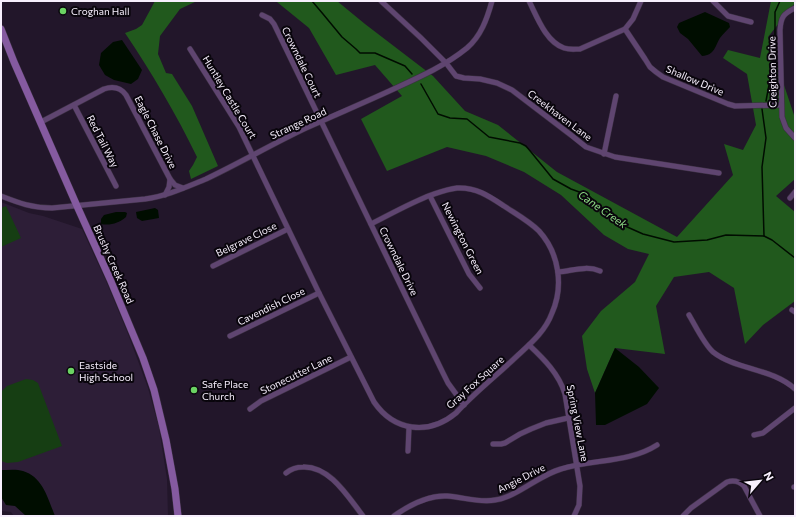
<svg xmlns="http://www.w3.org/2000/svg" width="796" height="517" font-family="Commissioner,sans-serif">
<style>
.built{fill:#2d1e37}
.green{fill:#163e13}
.forest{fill:#21591d}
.water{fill:#000d00}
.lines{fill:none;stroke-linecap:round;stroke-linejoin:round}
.stream{stroke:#000d00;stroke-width:1.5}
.street-casing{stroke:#3c3043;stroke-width:6}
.secondary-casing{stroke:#3c3043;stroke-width:8}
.street{stroke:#5f4570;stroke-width:5}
.secondary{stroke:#855aa0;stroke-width:7}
.poi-dot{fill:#6bd363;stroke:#09050c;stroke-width:1.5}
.labels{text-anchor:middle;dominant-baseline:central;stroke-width:4;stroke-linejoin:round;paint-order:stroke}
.poi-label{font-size:10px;fill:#f7effd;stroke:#09050c;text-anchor:start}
.street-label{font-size:10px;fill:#f7effd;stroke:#09050c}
.water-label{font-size:11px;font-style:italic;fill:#8fdc87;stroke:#09050c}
</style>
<rect width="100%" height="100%" fill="#22162a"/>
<!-- built -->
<path class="built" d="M1,202l28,11 14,3 39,13 24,52 22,53 20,54 11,40 8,51 1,37h-154l-3,-4 -10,-1z"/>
<!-- green -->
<g class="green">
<path d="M6,206l15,32 -20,9v-39z"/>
<path d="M26,379l7,1 5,3 24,63 -44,16 -11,1 -6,-2v-69l6,-6z"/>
</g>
<!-- forest -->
<g class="forest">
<path d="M155,1h42l-17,8 -20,27 -2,18 8,19 6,1 20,32 26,60 -27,13 -2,-8 4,-6 4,-8c-21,-43 -45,-84 -72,-124l11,-4 6,-4z"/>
<path d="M274,1h63l28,23 68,52 32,35 33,14 59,47 120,65 56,-62 -9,-31 19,6 13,-25 -9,-51 -24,-16 5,-8 32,8 11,-57h24v2l-27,34 27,81v61l-19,17 19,16v89l-32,24 -18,19 -11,-56 -25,-16 -35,5 -18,29 9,48 -50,-6 -20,45 -8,-24 -5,-33 19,-25 34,-29 14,-28 -21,-5 -24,-14 -43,-40 -37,-23 -38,-16 -39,-9 -60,24 -26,-52 41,-23 -27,-31 -39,10 -27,-47 -32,-26z"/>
</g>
<!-- water -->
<g class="water">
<path d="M705,12l24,11 1,4c-3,3 -7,7 -10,11 -5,8 -5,17 -18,18l-14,-17 -8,-6 -3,-6 2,-4z"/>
<path d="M122,40l20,30 -4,9 -7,5 -17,-4 -9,-5 -6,-10 2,-12 12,-11z"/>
<path d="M155,208l3,2 1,8 -17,3 -5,-3 -1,-6z"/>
<path d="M116,212h9l2,1 -1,4c-7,6 -16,9 -25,7v-5l3,-4z"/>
<path d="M615,348l24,19 20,21 -12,16 -42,21h-9l-1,-32z"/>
<path d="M1,470c7,0 16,-1 22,1 20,6 25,28 32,45h-29l-11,-10 -9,-1 -5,-8z"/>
</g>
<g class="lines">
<!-- stream -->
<g class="stream">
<path d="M312,1l11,13 19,23 14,12 4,4h15l30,13 7,8"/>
<path d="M421,84l17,30 12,4 17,1 22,18 31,6 6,3 5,6 22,27 18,10 11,4 7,3 5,5 6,7 14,12 11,6 18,8 31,8 33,-2 19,-5 38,1 8,4 23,18"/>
<path d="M766,101l6,-32 3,-31v-26l5,-11"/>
<path d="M762,109l4,29 -4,29 2,69"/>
</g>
<defs>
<g id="street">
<path d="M381,1l40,37 25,25 10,13 8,2 16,1 17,4 15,7 59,45 15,12 29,10 104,16"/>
<path d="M529,1c8,16 17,41 35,47 6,2 11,1 16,1l45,-20 8,-10 8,-18"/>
<path d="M713,1l15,15 23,6"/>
<path d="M795,8c-12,6 -14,9 -15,22l2,87 4,11 9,10"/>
<path d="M262,15l8,4 4,5 169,349 5,10 16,22"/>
<path d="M625,29l20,30 5,8 6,5 7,5 65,27 7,2 46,-1"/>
<path d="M190,49l49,78 80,166 55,109c20,29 54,34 82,11 18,-20 40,-37 60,-56 14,-13 29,-25 36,-44 12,-27 7,-60 -13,-82 -10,-10 -23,-17 -35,-25 -15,-10 -28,-19 -47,-18 -9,1 -17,4 -26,7 -21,8 -40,19 -60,29"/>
<path d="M74,105l42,81"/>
<path d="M41,122l63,-33c9,-3 16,-2 22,6l44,84 5,6 8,3"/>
<path d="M604,154l12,-58"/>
<path d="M165,195l4,-8 1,-8"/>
<path d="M1,196c18,7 31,12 51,12l93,-9c22,-3 41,-12 61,-20 34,-16 66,-35 100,-51 31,-14 62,-27 92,-41 24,-11 48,-22 69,-39 14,-12 20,-29 25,-47"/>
<path d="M430,196l39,78 11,14"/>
<path d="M790,198l5,-6"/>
<path d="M213,266l75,-37"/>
<path d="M558,272c14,-1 28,-7 42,-1"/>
<path d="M792,310l3,2"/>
<path d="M689,315c6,10 15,29 24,37 23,18 59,16 82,37"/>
<path d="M230,336l89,-43"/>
<path d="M529,345c15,14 30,29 36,49l15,92 -1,19 -5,11"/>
<path d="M250,409l11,-8 90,-44"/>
<path d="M754,435l9,-2 32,-25"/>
<path d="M493,444h8l4,-1 15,-9 11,-5 15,-6 22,-5"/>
<path d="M408,451l1,-24"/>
<path d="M286,473c5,-4 11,-6 17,-6 27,-1 45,30 60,49"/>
<path d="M794,487h1"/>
<path d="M394,516c14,-10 34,-21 53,-20 16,1 32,7 48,4 22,-3 44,-25 66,-31 32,-10 68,-6 96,-24"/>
<path d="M683,516l8,-8 36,-26c6,-2 12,-1 17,4l16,30"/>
</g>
<path id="secondary" d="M1,29l13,33 63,144 33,73 33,79 11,32 12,50 9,49 3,27"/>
</defs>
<!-- street casing -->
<use href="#street" class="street-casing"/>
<!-- secondary casing -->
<use href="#secondary" class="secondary-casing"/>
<!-- street -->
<use href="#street" class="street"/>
<!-- secondary -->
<use href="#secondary" class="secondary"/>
</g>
<!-- markers -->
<g class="poi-dot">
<circle cx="63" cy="11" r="4"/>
<circle cx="71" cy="371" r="4"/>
<circle cx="194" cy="390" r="4"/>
</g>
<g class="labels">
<!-- poi labels -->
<g class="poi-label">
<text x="71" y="11">Croghan Hall</text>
<text x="79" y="365">Eastside<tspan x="79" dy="12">High School</tspan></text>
<text x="202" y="384">Safe Place<tspan x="202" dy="12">Church</tspan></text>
</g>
<!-- street labels -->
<g class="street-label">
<text transform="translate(302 62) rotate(64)">Crowndale Court</text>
<text transform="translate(772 72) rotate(-91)">Creighton Drive</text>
<text transform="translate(695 80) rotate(23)">Shallow Drive</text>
<text transform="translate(230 97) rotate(59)">Huntley Castle Court</text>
<text transform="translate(560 115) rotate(37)">Creekhaven Lane</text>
<text transform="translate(298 123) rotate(-25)">Strange Road</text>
<text transform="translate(156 132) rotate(63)">Eagle Chase Drive</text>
<text transform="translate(103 141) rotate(63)">Red Tail Way</text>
<text transform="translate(463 238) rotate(63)">Newington Green</text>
<text transform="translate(246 239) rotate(-26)">Belgrave Close</text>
<text transform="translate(399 261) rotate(64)">Crowndale Drive</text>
<text transform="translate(114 264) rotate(66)">Brushy Creek Road</text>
<text transform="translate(271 306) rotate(-26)">Cavendish Close</text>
<text transform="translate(296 374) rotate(-26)">Stonecutter Lane</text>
<text transform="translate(475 382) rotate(-42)">Gray Fox Square</text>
<text transform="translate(578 423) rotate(79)">Spring View Lane</text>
<text transform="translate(521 478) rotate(-27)">Angie Drive</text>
</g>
<!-- water labels -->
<g class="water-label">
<text transform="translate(603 209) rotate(35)">Cane Creek</text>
</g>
</g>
<!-- border -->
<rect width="796" height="517" fill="none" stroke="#f7effd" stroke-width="4"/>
<!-- north arrow -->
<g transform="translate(760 481) rotate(62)" stroke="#09050c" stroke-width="3" paint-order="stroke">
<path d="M0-3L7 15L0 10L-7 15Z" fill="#f7effd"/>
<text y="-6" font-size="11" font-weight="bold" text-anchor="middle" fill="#f7effd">N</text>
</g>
</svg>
